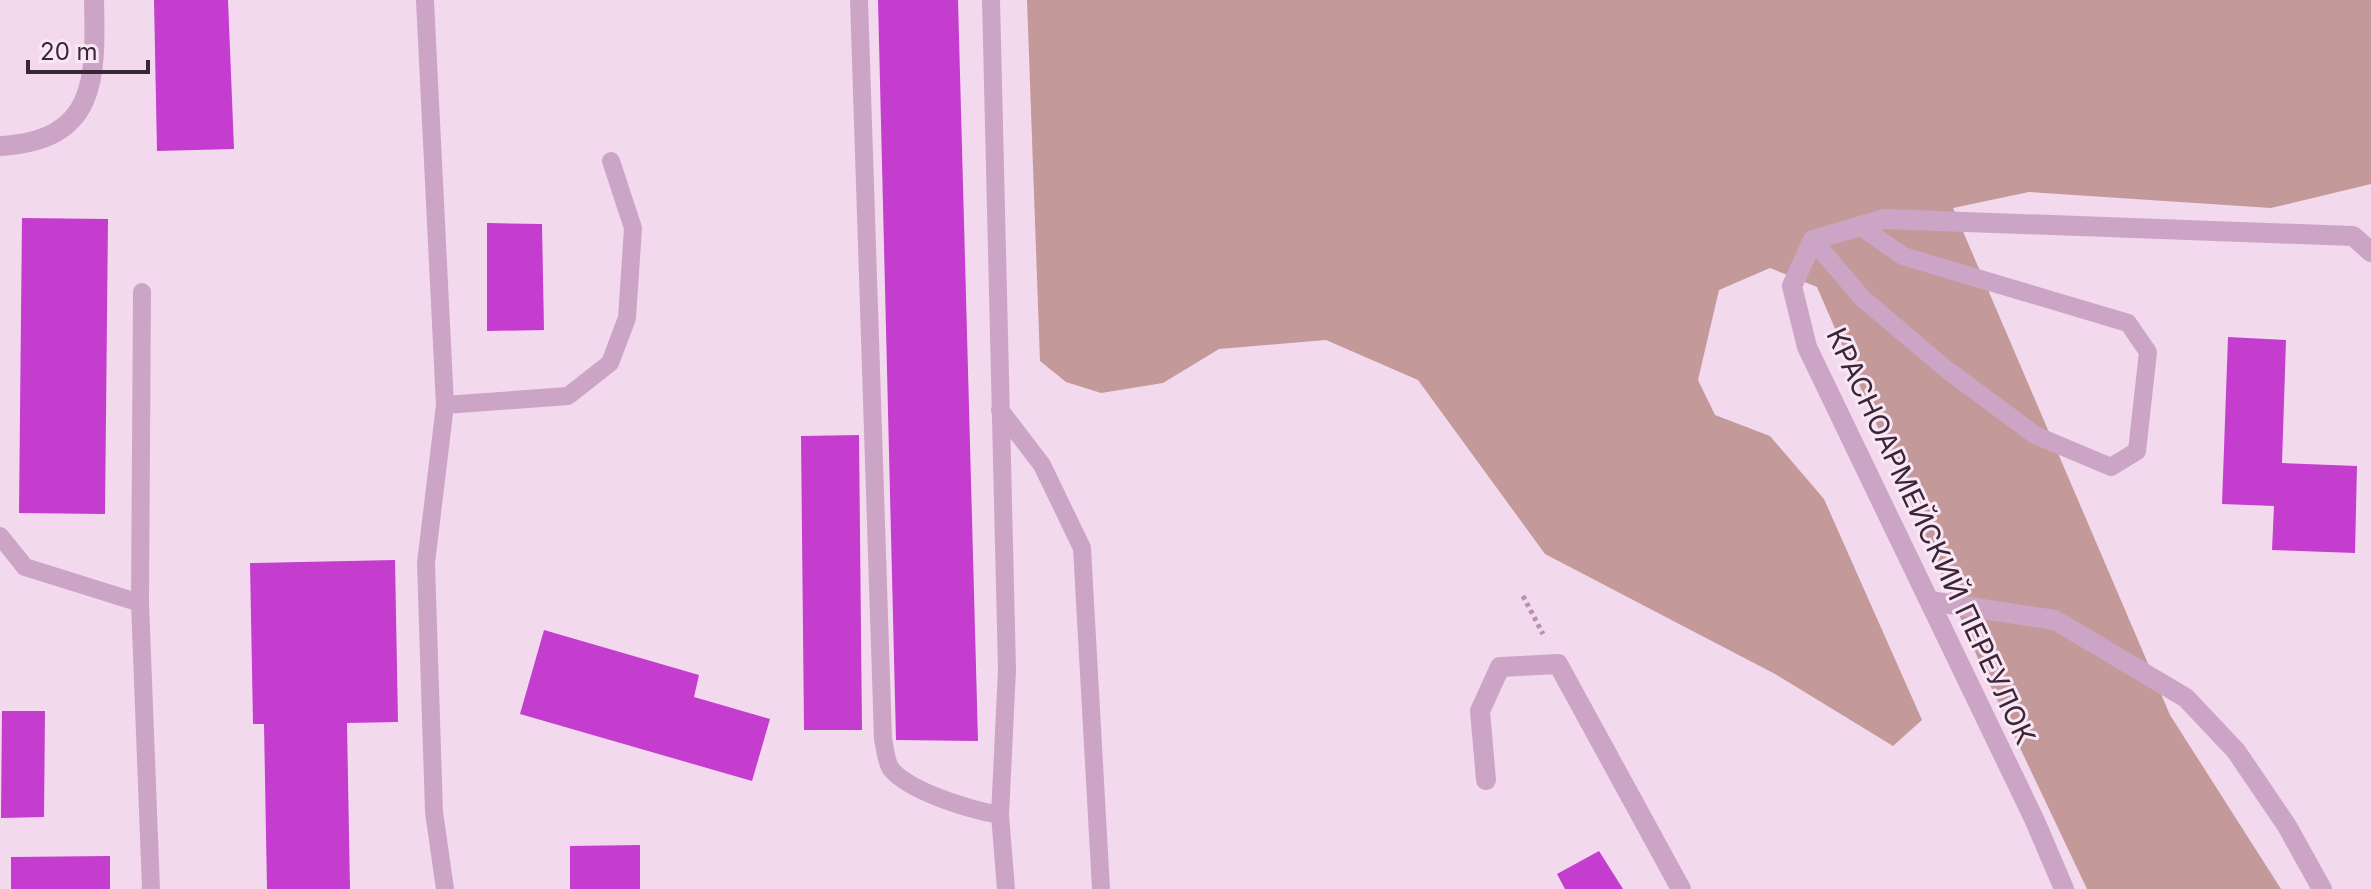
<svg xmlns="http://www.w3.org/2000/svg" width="2371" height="889" font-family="Inter,sans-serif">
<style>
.green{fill:#c39a99}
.building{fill:#c43dce}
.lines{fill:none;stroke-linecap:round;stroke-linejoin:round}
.path{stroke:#b88fb3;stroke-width:5;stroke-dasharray:4 4;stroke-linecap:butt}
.service{stroke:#cca5c6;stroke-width:18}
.minor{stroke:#cca5c6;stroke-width:20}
.labels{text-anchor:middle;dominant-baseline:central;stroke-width:6;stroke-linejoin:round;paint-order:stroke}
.street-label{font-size:28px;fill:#372737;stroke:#fbe6f6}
</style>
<rect width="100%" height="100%" fill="#f3d9ee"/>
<!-- green -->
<path class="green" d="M1027,0h1344v184l-100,24 -242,-16 -76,16 217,507 111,174h-194l-104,-219 -166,-383 -47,-19 -51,22 -21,90 17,35 55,21 54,63 98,221 -29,26 -118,-72 -230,-120 -127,-174 -92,-40 -107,9 -56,34 -62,10 -35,-11 -26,-21z"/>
<!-- building -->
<g class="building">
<path d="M154,0h74l6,149 -77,2z"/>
<path d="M878,0h80l20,741 -82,-1z"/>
<path d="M22,218l86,1 -3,295 -86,-1z"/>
<path d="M487,223l55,1 2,106 -57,1z"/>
<path d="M2228,337l58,3 -4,123 75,3 -2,87 -83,-3 2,-44 -52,-2z"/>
<path d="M859,435l3,295h-58l-3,-294z"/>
<path d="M395,560l3,162 -51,1 3,166h-83l-3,-165h-11l-3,-161z"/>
<path d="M544,630l155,45 -5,22 76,22 -18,62 -232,-67z"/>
<path d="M2,711h43l-1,106 -43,1z"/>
<path d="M640,845v44h-70v-43z"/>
<path d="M1599,851l24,38h-58l-8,-15z"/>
<path d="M110,856v33h-99v-32z"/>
</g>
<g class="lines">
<!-- path -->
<path class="path" d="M1523,596l20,38"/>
<!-- service -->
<g class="service">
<path d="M425,0l20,405 -19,158 8,249 11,77"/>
<path d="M859,0l24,739c2,8 3,23 8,30 19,23 80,41 109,46"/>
<path d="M991,0l16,670 -7,145 6,74"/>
<path d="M1813,240l49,58 84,71 89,66 76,32 26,-16 11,-99 -20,-29 -225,-67 -43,-30"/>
<path d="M445,405l123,-9 42,-33 17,-45 6,-90 -22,-67"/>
<path d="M1000,410l42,55 40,83 19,341"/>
<path d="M0,536l25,31 115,36 11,286"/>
<path d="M140,603l2,-311"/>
</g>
<!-- minor -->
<g class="minor">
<path d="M0,146c97,-5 96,-67 94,-146"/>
<path d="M1930,601l125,19 131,78 50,53 51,75 35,63"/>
<path d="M1486,780l-6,-69 20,-44 58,-3 123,225"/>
<path d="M2064,889l-29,-68 -228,-474 -15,-61 21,-46 71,-21 469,17 18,16"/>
</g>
</g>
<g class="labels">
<!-- street labels -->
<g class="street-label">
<text transform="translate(1931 536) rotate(65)">КРАСНОАРМЕЙСКИЙ ПЕРЕУЛОК</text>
</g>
</g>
<!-- scale -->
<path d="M28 60v12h120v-12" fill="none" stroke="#372737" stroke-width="4"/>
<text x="40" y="60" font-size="24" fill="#372737" stroke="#fbe6f6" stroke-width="6" paint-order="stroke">20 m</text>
</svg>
